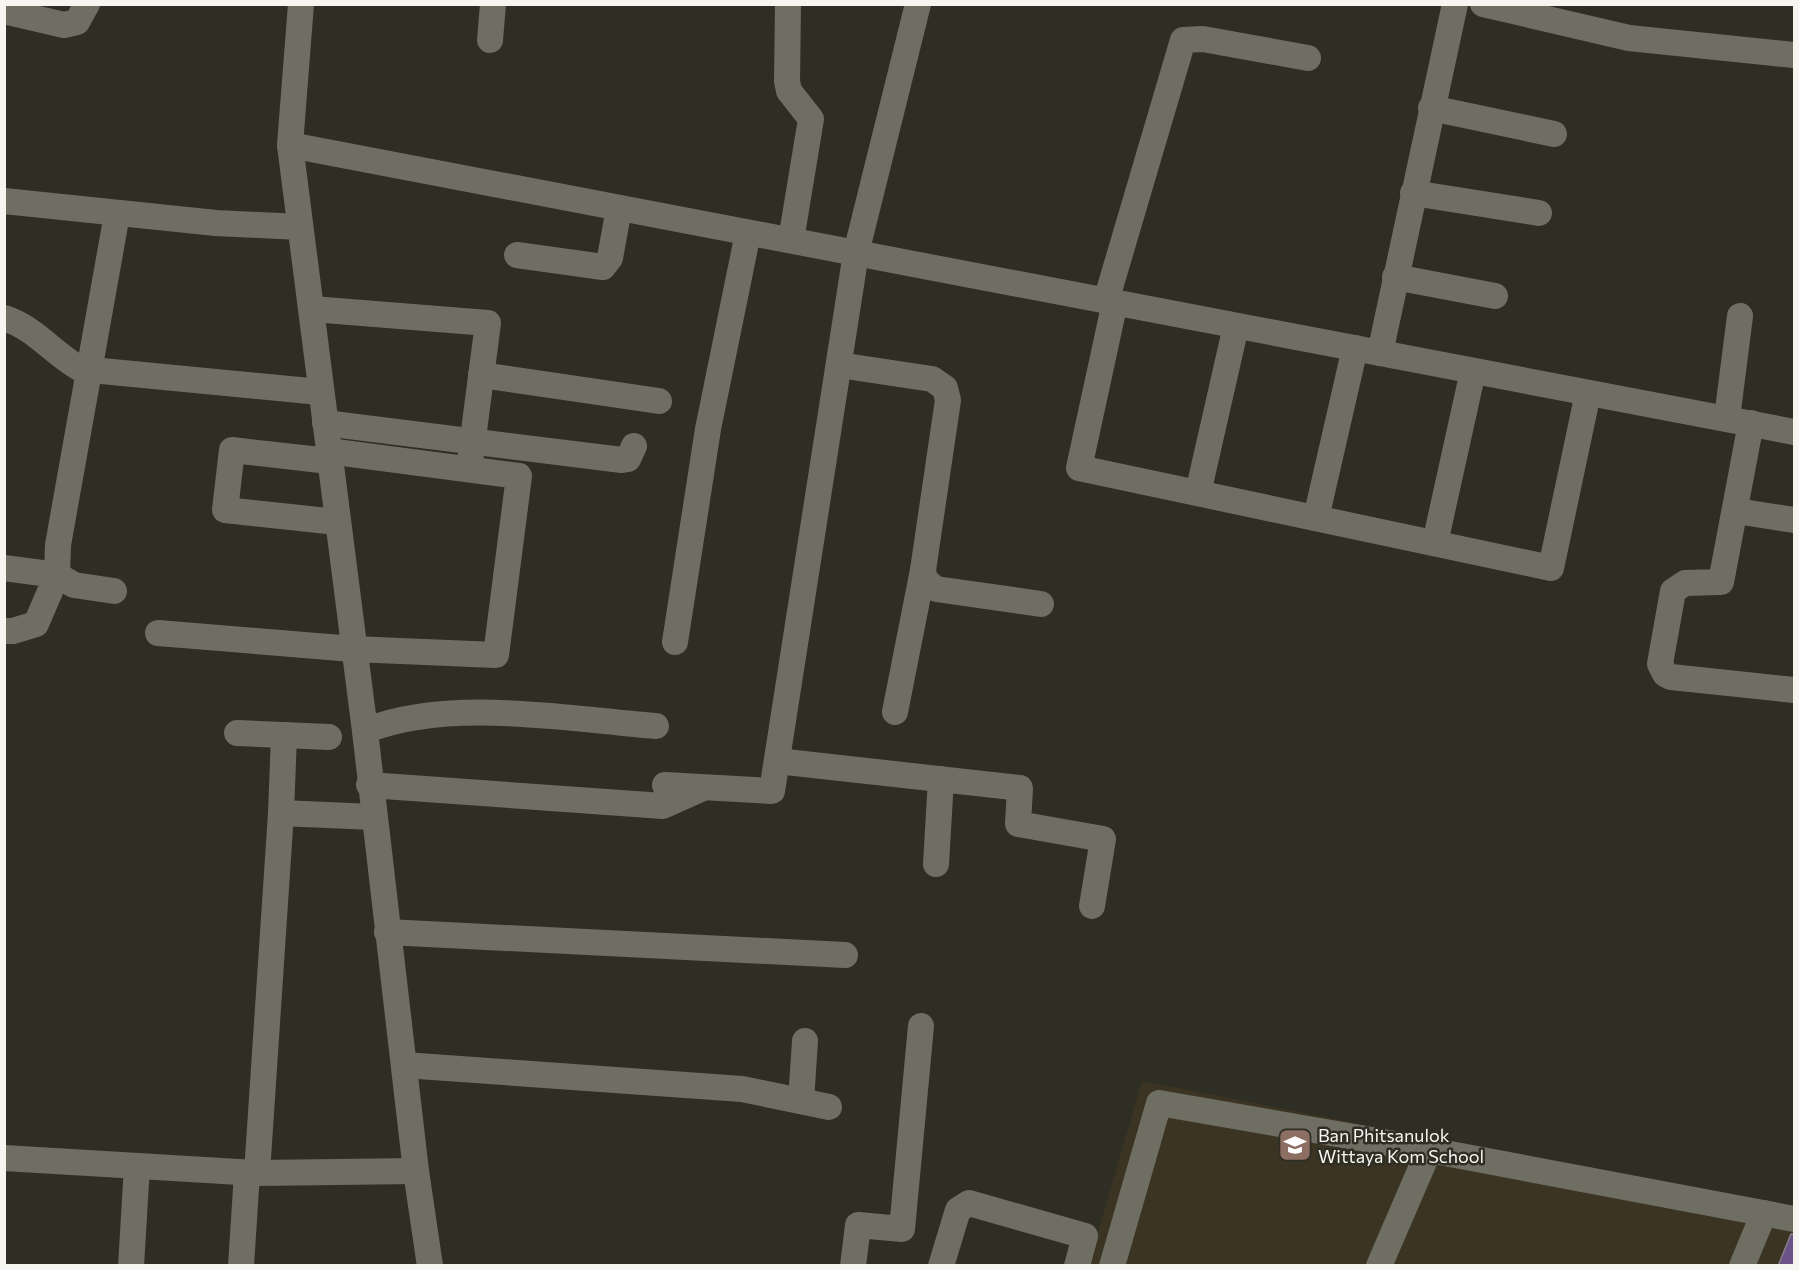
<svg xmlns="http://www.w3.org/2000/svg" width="1799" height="1270" font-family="Commissioner,sans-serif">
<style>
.education{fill:#3c3423}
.building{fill:#6b5388;stroke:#837e89;stroke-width:1.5}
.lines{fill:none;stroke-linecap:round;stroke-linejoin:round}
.minor{stroke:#6f6e63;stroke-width:26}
.labels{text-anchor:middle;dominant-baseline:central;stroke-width:5;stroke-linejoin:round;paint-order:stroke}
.poi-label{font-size:18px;fill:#f6f5ef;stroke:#2f2e24;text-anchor:start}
</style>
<rect width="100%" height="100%" fill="#2f2e24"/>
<!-- education -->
<path class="education" d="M1142,1081l652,128v56l-706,1z"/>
<!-- building -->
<path class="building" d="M1791,1234h3v32h-16z"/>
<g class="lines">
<!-- minor -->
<g class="minor">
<path d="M301,4l-11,141 75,586 51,440 14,95"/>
<path d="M788,4l-1,77 2,10 22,28 -20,121"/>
<path d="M1483,4l146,34 165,17"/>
<path d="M4,11l60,14 13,-3 10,-18"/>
<path d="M490,40l3,-36"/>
<path d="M1431,108l123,26"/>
<path d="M290,145l1504,287"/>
<path d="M1413,193l126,20"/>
<path d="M4,201l212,22 84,4"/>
<path d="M517,255l86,12 7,-9 9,-50"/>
<path d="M1395,277l100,19"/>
<path d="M1106,301l77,-261 20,-1 105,19"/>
<path d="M1115,302l-36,166 472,100 37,-175"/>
<path d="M312,309l176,14 -19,146"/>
<path d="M4,318c32,10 49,36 77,51l239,23"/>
<path d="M1380,353l75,-349"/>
<path d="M839,365l93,14 13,9 3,12 -25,170 2,10 11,9 105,15"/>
<path d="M481,375l178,26"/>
<path d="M1727,418l13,-102"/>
<path d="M325,423l297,37 6,-1 6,-13"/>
<path d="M1751,423l-30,159 -36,1 -12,8 -13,73 5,10 6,3 123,13"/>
<path d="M329,461l-97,-11 -7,60 112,12"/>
<path d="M1198,493l38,-167"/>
<path d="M1736,511l58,9"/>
<path d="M1316,518l39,-170"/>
<path d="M1435,543l38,-172"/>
<path d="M4,568l53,7 -21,49 -23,7h-9"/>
<path d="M114,591l-40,-6 -17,-10 1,-30 59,-331"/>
<path d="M158,633l195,16 143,6 23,-179 -191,-25"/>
<path d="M675,642l33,-213 40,-196"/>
<path d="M895,712l28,-142"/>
<path d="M365,731c82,-34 203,-12 291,-5"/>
<path d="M237,733l92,4"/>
<path d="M777,761l243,27 -2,36 85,15 -11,67"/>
<path d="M369,785l294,21 38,-17"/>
<path d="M665,785l107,6 84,-538 62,-249"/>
<path d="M281,813l3,-78"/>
<path d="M373,817l-92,-4 -24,360 159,-2"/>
<path d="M936,864l5,-85"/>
<path d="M387,932l458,23"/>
<path d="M404,1065l338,24 87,18"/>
<path d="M801,1101l4,-60"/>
<path d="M4,1158l253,15"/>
<path d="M131,1266l6,-100"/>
<path d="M241,1266l6,-93"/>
<path d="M853,1266l5,-41 44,4 19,-203"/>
<path d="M941,1266l17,-56 11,-7 116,33 -8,30"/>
<path d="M1112,1266l47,-163 270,47 365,69"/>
<path d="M1379,1266l50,-116"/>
<path d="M1742,1266l22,-53"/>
</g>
</g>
<!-- icons -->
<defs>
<symbol id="school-square" viewBox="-11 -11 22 22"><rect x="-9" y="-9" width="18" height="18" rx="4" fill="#8d6e63" stroke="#2f2e24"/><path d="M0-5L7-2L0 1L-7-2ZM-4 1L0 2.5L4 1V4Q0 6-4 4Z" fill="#fff"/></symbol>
</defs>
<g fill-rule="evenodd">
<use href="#school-square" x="1276" y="1126" width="38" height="38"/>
</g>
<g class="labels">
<!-- poi labels -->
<g class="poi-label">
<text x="1318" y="1135">Ban Phitsanulok<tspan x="1318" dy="21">Wittaya Kom School</tspan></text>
</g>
</g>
<!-- border -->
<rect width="1799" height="1270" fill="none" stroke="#f6f5ef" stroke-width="12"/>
</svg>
